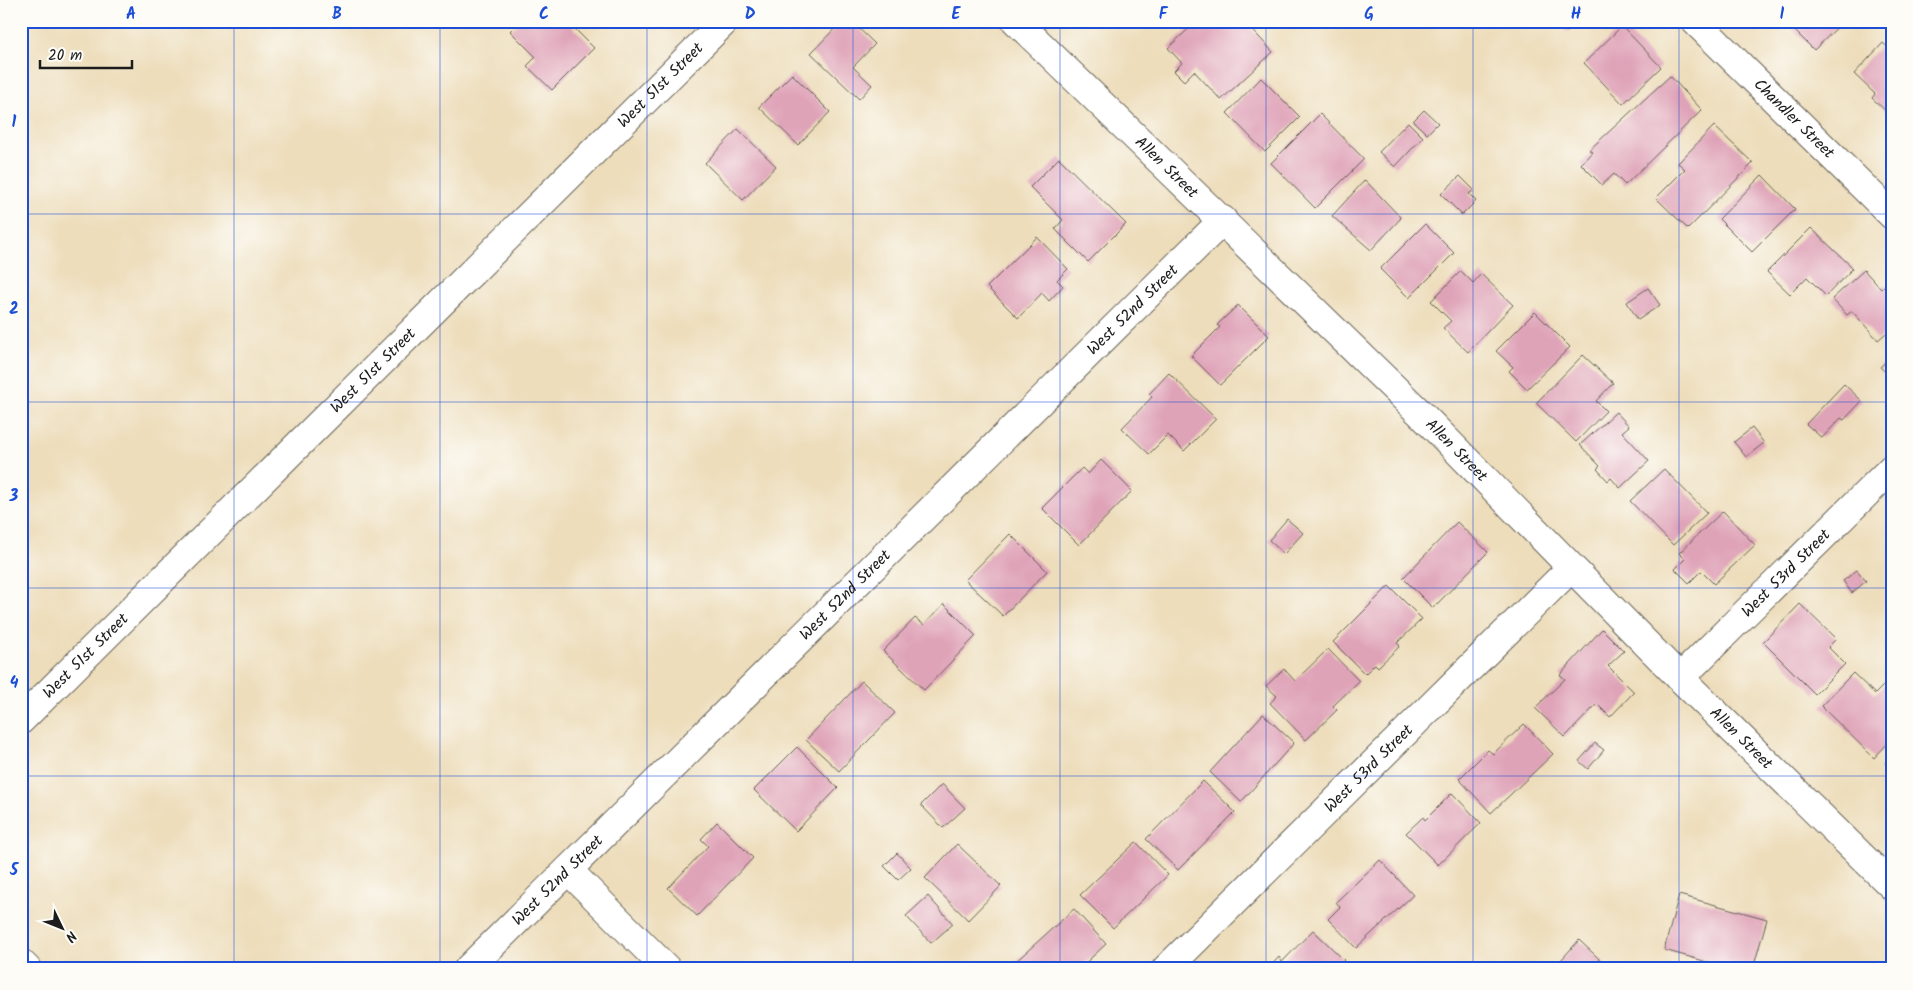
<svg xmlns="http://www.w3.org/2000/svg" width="1913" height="990" font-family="Kalam,sans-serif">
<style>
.building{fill:#dfa3b8}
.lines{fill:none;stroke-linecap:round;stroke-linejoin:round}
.street-casing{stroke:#656054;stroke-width:30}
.secondary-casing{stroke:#656054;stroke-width:30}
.street{stroke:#fff;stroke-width:28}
.secondary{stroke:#fff;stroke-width:28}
.grid{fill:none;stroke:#1d4ed8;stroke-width:1;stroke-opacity:0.55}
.labels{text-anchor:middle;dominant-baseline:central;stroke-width:4.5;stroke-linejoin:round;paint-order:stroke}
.street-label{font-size:16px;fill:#1c1c1c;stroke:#fdfcf7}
.neatline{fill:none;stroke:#1d4ed8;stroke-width:2}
.grid-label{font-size:16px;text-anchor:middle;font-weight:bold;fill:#1d4ed8}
</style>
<rect width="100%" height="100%" fill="#fdfcf7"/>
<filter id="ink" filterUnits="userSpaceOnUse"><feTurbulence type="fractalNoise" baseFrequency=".02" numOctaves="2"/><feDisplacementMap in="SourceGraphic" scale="10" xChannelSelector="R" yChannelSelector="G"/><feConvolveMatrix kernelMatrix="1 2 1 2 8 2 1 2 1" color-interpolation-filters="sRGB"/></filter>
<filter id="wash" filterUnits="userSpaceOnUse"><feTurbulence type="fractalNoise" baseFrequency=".0096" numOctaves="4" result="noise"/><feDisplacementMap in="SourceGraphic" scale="20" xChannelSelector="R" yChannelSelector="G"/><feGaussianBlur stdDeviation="1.12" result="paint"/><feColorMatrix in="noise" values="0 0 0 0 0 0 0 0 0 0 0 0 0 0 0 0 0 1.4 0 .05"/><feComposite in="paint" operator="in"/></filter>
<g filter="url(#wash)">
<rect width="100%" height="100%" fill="#edddbb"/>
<g id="blocks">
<!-- building -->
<g class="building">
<path d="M520,21h47l27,27 -42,42 -25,-24 9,-9 -26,-26z"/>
<path d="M842,21h9l24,23 -22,23 19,18 -13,14 -48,-46z"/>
<path d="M1197,21h47l29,31 -52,48 -27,-29 -10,10 -10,-10 8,-8 -14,-15z"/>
<path d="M1556,21h22l-11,11z"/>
<path d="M1785,21h59l-30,29z"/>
<path d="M1622,26l39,41 -38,37 -39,-41z"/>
<path d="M1883,43l9,8v66l-20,-19 3,-4 -21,-20z"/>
<path d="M792,74l38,38 -32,33 -39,-38z"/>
<path d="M1670,76l32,34 -77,75 -11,-11 -12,11 -21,-21 11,-12 -3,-2z"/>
<path d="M1261,78l39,39 -35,35 -38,-39z"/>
<path d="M1424,110l14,13 -11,11 -14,-13z"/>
<path d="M1320,114l44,45 -49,49 -44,-45z"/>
<path d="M1408,122l15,15 -28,30 -16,-15z"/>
<path d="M1714,126l39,37 -65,66 -32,-31 29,-29 -7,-6z"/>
<path d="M738,129l38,37 -33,34 -38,-37z"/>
<path d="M1059,158l67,66 -38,38 -33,-33 8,-9 -33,-33z"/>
<path d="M1762,175l33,34 -43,43 -33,-33z"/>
<path d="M1460,176l14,14 -5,4 7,7 -14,14 -21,-21z"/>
<path d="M1365,180l36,38 -30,32 -39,-34z"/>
<path d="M1425,224l29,29 -45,45 -29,-29z"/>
<path d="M1811,228l42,40 -27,28 -19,-19 -17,17 -23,-22z"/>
<path d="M1037,237l31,32 -11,11 6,6 -14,15 -7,-8 -24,25 -31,-31z"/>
<path d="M1864,270l17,19 5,-5 6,7v37l-14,12 -26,-29 -5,4 -15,-16z"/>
<path d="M1461,271l12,12 8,-9 32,31 -45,47 -25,-24 8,-7 -20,-20z"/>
<path d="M1648,288l12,17 -22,15 -11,-18z"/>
<path d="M1238,305l31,31 -49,49 -29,-29 29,-29 -3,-2z"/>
<path d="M1535,312l35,35 -43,42 -18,-18 4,-4 -17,-16z"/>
<path d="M1583,355l30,28 -17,18 10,10 -30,31 -40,-39z"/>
<path d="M1892,356v22l-12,-11z"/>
<path d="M1169,373l47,46 -32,32 -16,-16 -19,19 -27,-26 30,-31 -3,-3z"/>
<path d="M1844,384l18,17 -18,19 -3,-2 -19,20 -16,-14z"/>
<path d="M1616,412l13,14 -7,6 27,29 -29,27 -9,-10 -3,3 -11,-12 3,-3 -20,-21z"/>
<path d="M1752,428l12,15 -18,14 -12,-15z"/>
<path d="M1101,460l31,31 -53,54 -37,-37 40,-40 6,6z"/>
<path d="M1664,469l43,44 -34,32 -43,-44z"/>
<path d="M1723,511l32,34 -41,39 -13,-13 -12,12 -14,-14 10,-10 -6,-6z"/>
<path d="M1287,519l16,14 -19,21 -15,-14z"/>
<path d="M1457,522l31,30 -55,56 -30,-30z"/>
<path d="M1010,534l37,37 -44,45 -38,-36z"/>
<path d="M1857,570l9,11 -14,12 -9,-12z"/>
<path d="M1389,586l33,33 -25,24 3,3 -22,21 -3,-3 -10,10 -32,-32z"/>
<path d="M944,604l32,32 -52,54 -41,-39 32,-33 9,7z"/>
<path d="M1800,604l36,35 -8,8 17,17 -30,30 -52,-52z"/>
<path d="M1602,629l22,22 -16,15 26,26 -24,25 -13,-13 -32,33 -30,-29 30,-29 -5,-4z"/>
<path d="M1328,649l31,32 -26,25 4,4 -31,30 -36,-37 7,-7 -11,-10 18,-17 11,12z"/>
<path d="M1853,673l22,21 14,-14 3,3v56l-18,19 -53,-52z"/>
<path d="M862,681l33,32 -56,58 -33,-31z"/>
<path d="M1263,714l31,29 -53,59 -31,-30z"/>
<path d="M1524,724l29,30 -62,59 -32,-34 29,-29 5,4z"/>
<path d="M1595,743l9,7 -16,19 -9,-8z"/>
<path d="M797,747l41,41 -42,43 -42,-41z"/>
<path d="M1892,756v14l-7,-7z"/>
<path d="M1203,781l32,31 -57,58 -32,-31z"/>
<path d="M942,784l23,24 -22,20 -22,-23z"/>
<path d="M1452,793l29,30 -43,42 -32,-32 17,-16 2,3z"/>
<path d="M717,822l36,36 -56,58 -29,-28 40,-42 -7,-7z"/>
<path d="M1136,842l32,33 -55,53 -33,-33z"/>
<path d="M957,844l44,42 -33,34 -43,-42z"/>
<path d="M897,853l14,15 -13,12 -14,-14z"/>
<path d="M1380,860l33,35 -57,53 -28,-29 12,-12 -4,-5z"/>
<path d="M1679,895l88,24 -14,50h-20l-69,-19z"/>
<path d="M928,896l25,28 -22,19 -25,-27z"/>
<path d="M1074,909l32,35 -27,25h-60l-5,-6z"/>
<path d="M1313,930l31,30 -7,9h-69l11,-12 3,5z"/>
<path d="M1579,940l31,29h-57z"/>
</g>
</g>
</g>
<g filter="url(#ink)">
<use href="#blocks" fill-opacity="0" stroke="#656054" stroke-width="1"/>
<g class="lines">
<defs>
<g id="street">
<path id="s1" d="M1695,21l197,194"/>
<path id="s2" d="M1680,678l212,-210"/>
<path id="s3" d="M21,720l704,-699"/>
<path d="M568,870l99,99"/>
<path d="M21,963l6,6"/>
<path id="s4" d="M468,969l755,-749"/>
<path id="s5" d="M1166,969l405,-401"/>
</g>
<g id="secondary">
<path id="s6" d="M1016,21l409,397 255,260 212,208"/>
</g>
</defs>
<!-- street casing -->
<use href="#street" class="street-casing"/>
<!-- secondary casing -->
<use href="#secondary" class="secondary-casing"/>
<!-- street -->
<use href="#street" class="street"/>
<!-- secondary -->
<use href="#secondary" class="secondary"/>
</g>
</g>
<!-- grid -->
<path class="grid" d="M234,21v948M440,21v948M647,21v948M853,21v948M1060,21v948M1266,21v948M1473,21v948M1679,21v948M21,214h1871M21,402h1871M21,588h1871M21,776h1871"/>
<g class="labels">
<!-- street labels -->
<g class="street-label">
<text stroke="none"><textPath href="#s3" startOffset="901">West 51st Street</textPath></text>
<text stroke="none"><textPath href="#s1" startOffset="139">Chandler Street</textPath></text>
<text stroke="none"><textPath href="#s6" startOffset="210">Allen Street</textPath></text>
<text stroke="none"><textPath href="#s4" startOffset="936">West 52nd Street</textPath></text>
<text stroke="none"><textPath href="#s3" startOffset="496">West 51st Street</textPath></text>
<text stroke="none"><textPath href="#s6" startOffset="615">Allen Street</textPath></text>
<text stroke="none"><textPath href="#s2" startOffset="149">West 53rd Street</textPath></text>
<text stroke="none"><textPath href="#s4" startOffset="531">West 52nd Street</textPath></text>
<text stroke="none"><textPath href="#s3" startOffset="91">West 51st Street</textPath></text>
<text stroke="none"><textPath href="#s6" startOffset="1020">Allen Street</textPath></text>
<text stroke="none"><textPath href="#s5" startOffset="285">West 53rd Street</textPath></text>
<text stroke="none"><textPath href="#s4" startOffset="126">West 52nd Street</textPath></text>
</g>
</g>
<!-- margin -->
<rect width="1913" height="990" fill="none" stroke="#fdfcf7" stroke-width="55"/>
<!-- north arrow -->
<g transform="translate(62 928) rotate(133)" stroke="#fdfcf7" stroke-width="4" paint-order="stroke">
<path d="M0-4L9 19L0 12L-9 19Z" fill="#1c1c1c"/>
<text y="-8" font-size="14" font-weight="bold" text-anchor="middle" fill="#1c1c1c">N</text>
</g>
<!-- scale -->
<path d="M40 60v8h92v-8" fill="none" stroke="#1c1c1c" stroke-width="2.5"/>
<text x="48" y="60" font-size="15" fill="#1c1c1c" stroke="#fdfcf7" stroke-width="4" paint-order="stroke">20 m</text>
<rect x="28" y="28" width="1858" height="934" class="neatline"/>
<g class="grid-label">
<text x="131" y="19">A</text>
<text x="337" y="19">B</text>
<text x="544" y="19">C</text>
<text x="750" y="19">D</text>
<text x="956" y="19">E</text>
<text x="1163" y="19">F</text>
<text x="1369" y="19">G</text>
<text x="1576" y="19">H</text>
<text x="1782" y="19">I</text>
<text x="14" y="127">1</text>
<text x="14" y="314">2</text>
<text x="14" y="501">3</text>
<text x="14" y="688">4</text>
<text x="14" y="875">5</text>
</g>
</svg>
